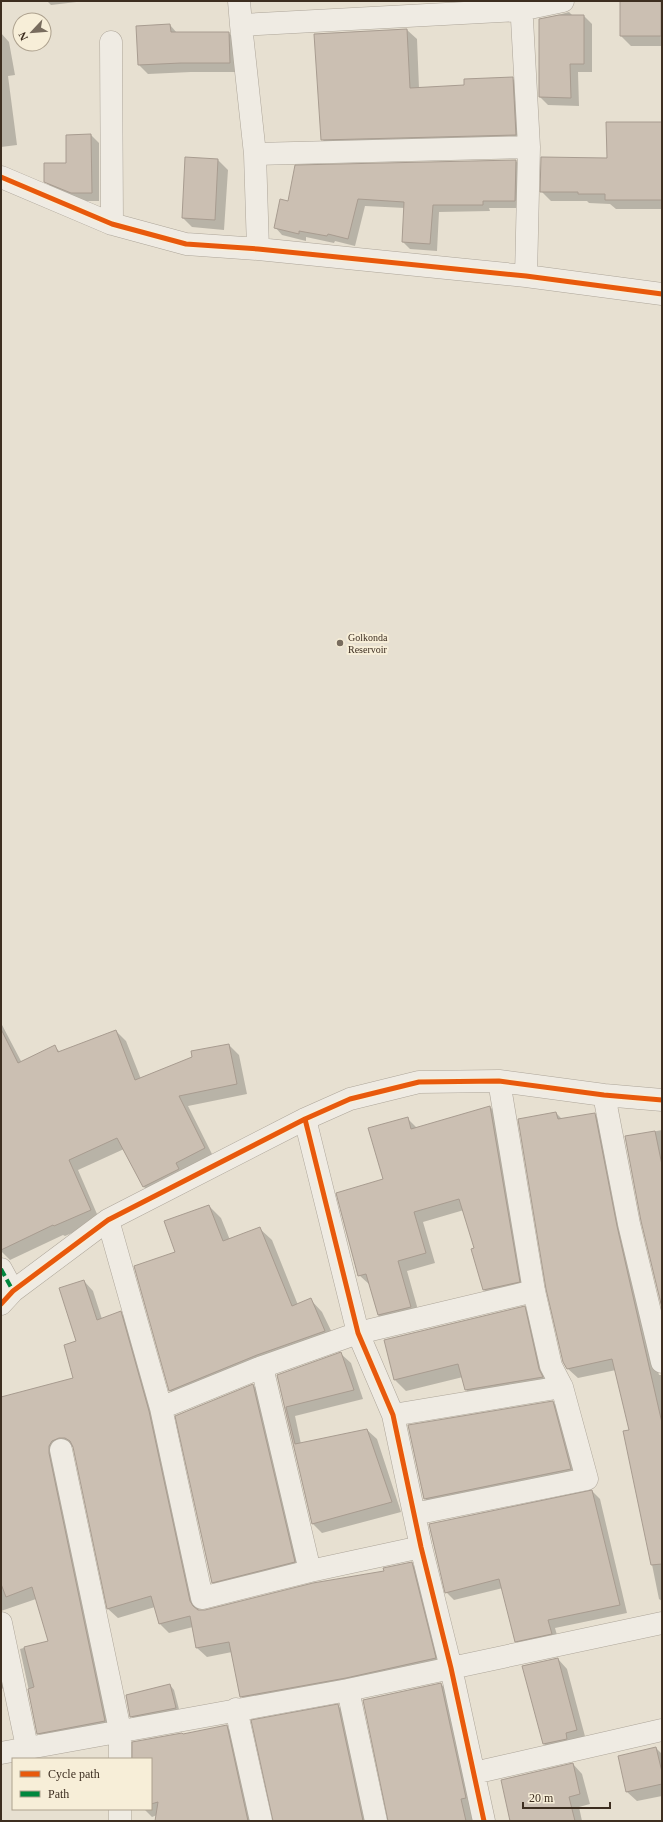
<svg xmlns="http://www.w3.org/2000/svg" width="663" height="1822" font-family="Georgia,serif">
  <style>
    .shadow { fill: #0003 }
    .building { fill: #cbbfb2; stroke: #a89c90 }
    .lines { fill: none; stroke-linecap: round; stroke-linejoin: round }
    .minor-casing { stroke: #ada599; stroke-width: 23 }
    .minor { stroke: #efebe3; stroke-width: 22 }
    .quiet { stroke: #00873e; stroke-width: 4; stroke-dasharray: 8 4; stroke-linecap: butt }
    .cycleway-casing { stroke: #f7eed8; stroke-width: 8 }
    .cycleway { stroke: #e8590c; stroke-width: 5 }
    .poi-dot { fill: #786c5e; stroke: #f7eed8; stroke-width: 1.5 }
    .labels { text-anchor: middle; stroke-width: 4; stroke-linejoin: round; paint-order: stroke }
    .poi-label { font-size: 10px; fill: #3d2e20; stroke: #f7eed8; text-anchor: start }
  </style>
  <rect width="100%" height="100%" fill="#e7e0d1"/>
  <!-- shadow -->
  <path class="shadow" d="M 47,1 L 85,1 L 51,5 Z
    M 460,1 L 523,1 L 469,10 Z
    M 621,1 L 662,1 L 662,46 L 631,46 L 621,36 Z
    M 569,12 L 573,16 L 584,16 L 592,24 L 592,72 L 578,72 L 579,106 L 548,105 L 540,97 L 540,20 Z
    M 170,25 L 177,33 L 229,33 L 238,43 L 239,72 L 191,72 L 148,74 L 139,65 Z
    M 407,30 L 417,39 L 419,88 L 465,86 L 512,78 L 522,88 L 525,144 L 331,149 L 322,139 L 316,35 Z
    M 1,33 L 9,42 L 15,75 L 8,76 L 17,145 L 1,147 Z
    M 662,123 L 662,209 L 616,209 L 610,204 L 589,203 L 587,201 L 551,201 L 541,191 L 608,159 Z
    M 91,135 L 99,143 L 99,201 L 80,201 L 53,189 L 45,181 L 67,164 Z
    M 186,158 L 218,160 L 228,170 L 224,230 L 192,227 L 183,218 Z
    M 516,161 L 523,168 L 522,208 L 489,208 L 490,211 L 439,212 L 437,251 L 410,249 L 403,242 L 405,208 L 365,206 L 355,246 L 335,241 L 334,243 L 306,237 L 306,241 L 282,235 L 275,227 L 289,202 Z
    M 1,1023 L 22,1063 L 55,1047 L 60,1052 L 116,1031 L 126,1041 L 141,1079 L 229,1045 L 239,1055 L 247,1094 L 188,1106 L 214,1158 L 154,1197 L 144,1187 L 124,1149 L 78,1170 L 100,1221 L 65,1236 L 63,1235 L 10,1260 L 1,1251 Z
    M 490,1107 L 500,1116 L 529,1291 L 493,1300 L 484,1290 L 475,1249 L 464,1210 L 423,1222 L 435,1263 L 407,1271 L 420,1317 L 388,1325 L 378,1315 L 370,1285 L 359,1275 L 384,1180 L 407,1118 L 417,1128 Z
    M 556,1113 L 562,1119 L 594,1114 L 604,1124 L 626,1237 L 659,1375 L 662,1375 L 662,1601 L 659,1599 L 625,1432 L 630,1431 L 616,1370 L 578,1378 L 567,1368 Z
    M 662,1130 L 662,1304 L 626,1137 Z
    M 209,1206 L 221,1218 L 230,1240 L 259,1228 L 272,1240 L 298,1305 L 310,1299 L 322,1312 L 337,1343 L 182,1403 L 170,1391 L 135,1267 L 176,1252 Z
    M 84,1281 L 93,1291 L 102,1319 L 120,1312 L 130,1322 L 158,1421 L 199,1611 L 205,1611 L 385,1572 L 411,1563 L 421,1572 L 445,1668 L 250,1706 L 241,1696 L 232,1652 L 207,1657 L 197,1648 L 193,1627 L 169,1633 L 160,1624 L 155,1607 L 118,1618 L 108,1609 L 74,1447 L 69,1447 L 114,1731 L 48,1743 L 38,1733 L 20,1649 L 49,1641 L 36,1599 L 1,1611 L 1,1398 L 74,1378 Z
    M 524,1307 L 536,1319 L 550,1381 L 478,1401 L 466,1390 L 463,1377 L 406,1391 L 395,1380 Z
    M 341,1354 L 351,1363 L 363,1399 L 295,1416 L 301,1444 L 367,1430 L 377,1439 L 401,1512 L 322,1533 L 313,1524 L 278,1376 Z
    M 253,1385 L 264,1396 L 306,1573 L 224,1593 L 212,1582 Z
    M 553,1402 L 562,1412 L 580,1478 L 434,1508 L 425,1499 Z
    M 592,1491 L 600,1499 L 627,1613 L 555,1628 L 559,1642 L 524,1649 L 516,1641 L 503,1588 L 454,1600 L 446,1592 Z
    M 558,1659 L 567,1669 L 586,1740 L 553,1754 L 544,1744 L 523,1666 Z
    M 1,1662 L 9,1687 L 1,1689 Z
    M 441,1684 L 451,1694 L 476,1808 L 470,1809 L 473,1821 L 389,1821 Z
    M 170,1685 L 174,1690 L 180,1713 L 136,1721 L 131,1716 Z
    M 338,1706 L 348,1715 L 370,1821 L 274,1821 Z
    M 226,1726 L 236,1736 L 255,1821 L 156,1821 L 157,1815 L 152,1817 L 144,1809 L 151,1809 L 151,1759 L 133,1759 L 183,1735 Z
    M 656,1748 L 662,1754 L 662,1796 L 637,1801 L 627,1792 Z
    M 573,1764 L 582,1774 L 590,1804 L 579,1807 L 582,1821 L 511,1821 Z"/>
  <!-- building -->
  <path class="building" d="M 620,1 L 661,1 L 661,36 L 620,36 Z
    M 559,15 L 584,15 L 584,64 L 570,64 L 571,98 L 539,97 L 539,19 Z
    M 170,24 L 171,32 L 229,32 L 230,63 L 181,63 L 138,65 L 136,26 Z
    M 407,29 L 410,88 L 464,85 L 464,79 L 513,77 L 516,135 L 321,140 L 314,34 Z
    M 606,122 L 662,122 L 662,200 L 605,200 L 605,194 L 578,194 L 578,192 L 540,192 L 541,157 L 607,158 Z
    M 91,134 L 92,193 L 71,193 L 44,182 L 44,163 L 66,163 L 66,135 Z
    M 185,157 L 218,159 L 215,220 L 182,218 Z
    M 516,160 L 515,201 L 483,201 L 483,205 L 433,205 L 430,244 L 402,242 L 404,202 L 358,199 L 348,239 L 328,234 L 327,236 L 299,231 L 299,234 L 274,228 L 280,199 L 288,201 L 295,165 Z
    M 1,1029 L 18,1063 L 55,1045 L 58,1052 L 116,1030 L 135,1080 L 192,1057 L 191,1051 L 229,1044 L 237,1084 L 179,1096 L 205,1148 L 176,1163 L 179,1169 L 143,1187 L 117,1138 L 69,1160 L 91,1210 L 54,1226 L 53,1225 L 1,1250 Z
    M 490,1106 L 520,1282 L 483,1290 L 471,1249 L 474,1248 L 459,1199 L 414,1212 L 426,1253 L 398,1261 L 411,1307 L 378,1315 L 366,1274 L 358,1276 L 336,1193 L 383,1179 L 368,1128 L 408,1117 L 411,1129 Z
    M 556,1112 L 558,1119 L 595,1113 L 617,1226 L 662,1423 L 662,1564 L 651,1565 L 623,1431 L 629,1430 L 612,1359 L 567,1369 L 563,1362 L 546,1289 L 518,1119 Z
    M 655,1131 L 662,1165 L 662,1308 L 641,1221 L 625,1136 Z
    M 209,1205 L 223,1241 L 260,1227 L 292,1306 L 311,1298 L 325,1331 L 257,1355 L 169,1391 L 134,1266 L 175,1252 L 164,1221 Z
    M 84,1280 L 97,1320 L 121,1311 L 149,1411 L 190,1601 L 193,1606 L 198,1610 L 205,1610 L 313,1583 L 384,1571 L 383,1568 L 412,1562 L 436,1658 L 346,1678 L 240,1697 L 229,1642 L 196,1648 L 190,1616 L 159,1624 L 151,1596 L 107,1609 L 73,1447 L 70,1441 L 65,1438 L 59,1438 L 52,1441 L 49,1446 L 49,1453 L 105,1721 L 37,1734 L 28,1689 L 34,1687 L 24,1647 L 48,1641 L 32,1587 L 6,1597 L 1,1584 L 1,1397 L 73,1378 L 64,1345 L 76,1341 L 59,1288 Z
    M 525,1306 L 539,1369 L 543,1377 L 465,1390 L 458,1364 L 394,1380 L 384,1340 Z
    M 341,1352 L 354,1390 L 286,1407 L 295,1444 L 367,1429 L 392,1502 L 312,1524 L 277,1375 Z
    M 253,1384 L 295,1562 L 212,1583 L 175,1416 Z
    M 553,1401 L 571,1469 L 424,1499 L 408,1425 Z
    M 592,1490 L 620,1605 L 548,1620 L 552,1634 L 515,1642 L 499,1579 L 445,1593 L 429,1524 Z
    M 558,1658 L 577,1730 L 566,1733 L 567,1739 L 543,1744 L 522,1666 Z
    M 441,1683 L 466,1798 L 461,1799 L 466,1821 L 388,1821 L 363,1700 Z
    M 170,1684 L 176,1708 L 130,1717 L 126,1695 Z
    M 338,1704 L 363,1821 L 273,1821 L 251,1720 Z
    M 227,1725 L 248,1821 L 155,1821 L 158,1802 L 151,1804 L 151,1759 L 132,1759 L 132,1742 L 182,1733 L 183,1734 Z
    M 656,1747 L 662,1772 L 662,1784 L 626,1792 L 618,1756 Z
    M 573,1763 L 580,1794 L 569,1797 L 575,1821 L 510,1821 L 501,1780 Z"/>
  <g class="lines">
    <!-- minor casing -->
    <g class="minor-casing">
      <path id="minor" d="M 239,1 L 241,25
        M 521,1 L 529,147 L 526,276
        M 111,42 L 112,224
        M 255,154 L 529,147
        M 1,177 L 112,224 L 186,244 L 258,249 L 526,276 L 662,294
        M 258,249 L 255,154 L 241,25 L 520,10 L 563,1
        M 604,1095 L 629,1224 L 662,1362
        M 305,1119 L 358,1333 L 393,1415 L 421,1547 L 451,1668 L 484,1821
        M 108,1220 L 161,1408 L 202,1598 L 310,1571 L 421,1547
        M 1,1269 L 13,1291
        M 1,1304 L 13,1291 L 108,1220 L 305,1119 L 350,1099 L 419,1082 L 499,1081 L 604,1095 L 662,1100
        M 262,1367 L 310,1571
        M 161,1408 L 262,1367 L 358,1333 L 534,1291
        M 393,1415 L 562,1387
        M 61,1450 L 120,1730 L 120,1759
        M 414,1514 L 587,1479 L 562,1387 L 551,1366 L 534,1291 L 499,1081
        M 1,1623 L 27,1747
        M 348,1690 L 376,1821
        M 236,1709 L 261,1821
        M 1,1753 L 348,1690 L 662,1623
        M 474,1773 L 662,1730
        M 120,1821 L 120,1809"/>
    </g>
    <!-- minor -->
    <use href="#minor" class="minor"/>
    <!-- quiet -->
    <path class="quiet" d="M 1,1269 L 13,1291"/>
    <!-- cycleway casing -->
    <g class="cycleway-casing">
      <path id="cycleway" d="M 1,177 L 112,224 L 186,244 L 258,249 L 526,276 L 662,294
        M 305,1119 L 358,1333 L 393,1415 L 421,1547 L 451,1668 L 484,1821
        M 1,1304 L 13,1291 L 108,1220 L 305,1119 L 350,1099 L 419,1082 L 499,1081 L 604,1095 L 662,1100"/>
    </g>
    <!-- cycleway -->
    <use href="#cycleway" class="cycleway"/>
  </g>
  <!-- markers -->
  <circle class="poi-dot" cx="340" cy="643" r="4"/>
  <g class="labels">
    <!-- poi labels -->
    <g class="poi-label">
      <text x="348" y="641">Golkonda<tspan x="348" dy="12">Reservoir</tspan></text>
    </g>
  </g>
  <!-- border -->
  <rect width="663" height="1822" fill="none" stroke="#3d2e20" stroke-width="4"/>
  <!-- legend -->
  <rect x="12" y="1758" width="140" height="52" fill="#f7eed8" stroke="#ada18e"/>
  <rect x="20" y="1771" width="20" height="6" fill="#e8590c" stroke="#ada18e"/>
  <text x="48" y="1778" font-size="12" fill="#3d2e20">Cycle path</text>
  <rect x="20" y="1791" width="20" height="6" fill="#00873e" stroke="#ada18e"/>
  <text x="48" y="1798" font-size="12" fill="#3d2e20">Path</text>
  <!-- north arrow -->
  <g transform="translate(32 32) rotate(244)"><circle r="19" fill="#f7eed8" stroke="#ada18e"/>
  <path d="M0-3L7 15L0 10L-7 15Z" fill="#786c5e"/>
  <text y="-6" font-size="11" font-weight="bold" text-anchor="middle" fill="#3d2e20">N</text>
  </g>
  <!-- scale -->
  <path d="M523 1802v6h87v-6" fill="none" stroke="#3d2e20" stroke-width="2"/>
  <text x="529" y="1802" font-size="12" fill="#3d2e20" stroke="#f7eed8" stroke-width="3" paint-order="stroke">20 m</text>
</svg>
